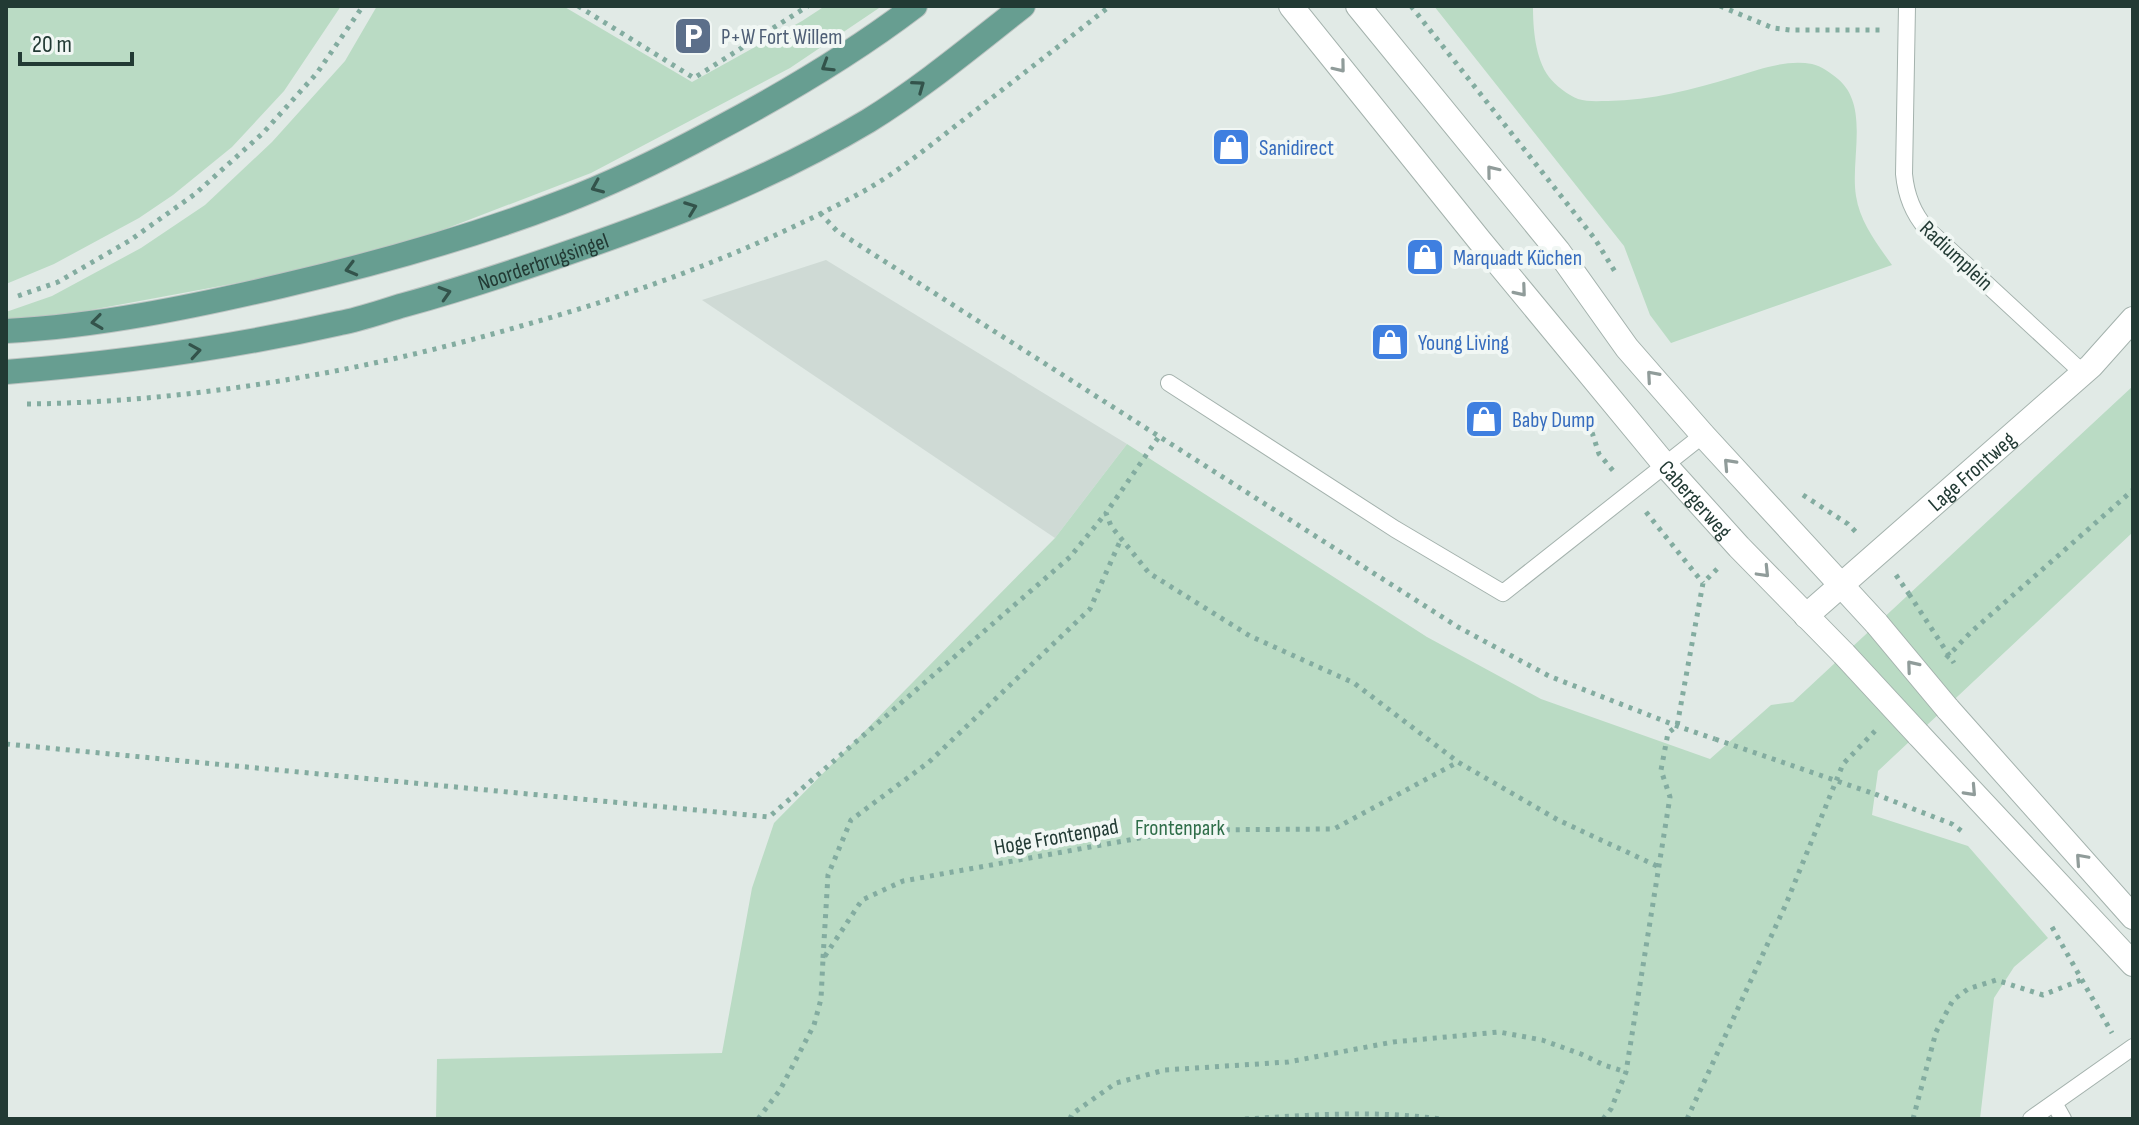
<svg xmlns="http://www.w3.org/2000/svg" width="2139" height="1125" font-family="'Sofia Sans Condensed',sans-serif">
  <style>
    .built { fill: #cfdad5 }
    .green { fill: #badbc4 }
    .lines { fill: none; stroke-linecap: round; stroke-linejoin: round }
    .service-casing { stroke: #a4b2ad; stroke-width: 18 }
    .minor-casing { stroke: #a4b2ad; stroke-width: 26 }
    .tertiary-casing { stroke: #a4b2ad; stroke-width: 26 }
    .primary-casing { stroke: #bdc4c2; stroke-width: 26 }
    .path { stroke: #83aca0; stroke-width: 5; stroke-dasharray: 4 6; stroke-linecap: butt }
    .service { stroke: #fff; stroke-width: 16 }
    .minor { stroke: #fff; stroke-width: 24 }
    .tertiary { stroke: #fff; stroke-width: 24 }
    .primary { stroke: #679e91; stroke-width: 24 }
    .tertiary-bridge-casing { stroke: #a4b2ad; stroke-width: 26; stroke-linecap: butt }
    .path-bridge { stroke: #83aca0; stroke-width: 5; stroke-dasharray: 4 6; stroke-linecap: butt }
    .tertiary-bridge { stroke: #fff; stroke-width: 24 }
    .oneway { stroke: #33534b }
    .oneway2 { stroke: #909c9a }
    .labels { text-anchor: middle; stroke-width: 8; stroke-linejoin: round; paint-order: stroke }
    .service-label { font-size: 22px; fill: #4e5e75; stroke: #f1f7f4; text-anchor: start }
    .shop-label { font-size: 22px; fill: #366cbe; stroke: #f1f7f4; text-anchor: start }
    .street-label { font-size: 22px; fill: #223a34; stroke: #f1f7f4 }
    .park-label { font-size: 22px; fill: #2f6e49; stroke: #f1f7f4 }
  </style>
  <rect width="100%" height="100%" fill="#e1eae6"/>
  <!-- built -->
  <path class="built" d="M 826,260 L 1127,444 L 1055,538 L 702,300 Z"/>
  <!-- green -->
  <path class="green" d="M 6,6 L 341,6 L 284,91 L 232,147 L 173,195 L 139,218 L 54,264 L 6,284 Z
    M 377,6 L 563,6 L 692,82 L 802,21 L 825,6 L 882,6 L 790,68 L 591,173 L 414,241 L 281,275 L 69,314 L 6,321 L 6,312 L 52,296 L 141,248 L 205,205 L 272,142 L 345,61 Z
    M 1434,6 L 1533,6 C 1533,28 1535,58 1549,77 C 1555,85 1568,95 1578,99 C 1587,102 1599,101 1608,101 C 1652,100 1692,90 1734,77 C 1758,70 1786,59 1812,64 C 1821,66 1831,73 1838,79 C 1870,106 1850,159 1856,196 C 1860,222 1877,244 1892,265 L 1671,343 L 1650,315 L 1624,246 Z
    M 2133,386 L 2133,532 L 1878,771 L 1872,815 L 1968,846 L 2048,938 L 2014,967 L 1994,998 L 1980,1119 L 436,1119 L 437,1059 L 722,1053 L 752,888 L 774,823 L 1055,538 L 1127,444 L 1427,637 L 1541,699 L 1710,759 L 1771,705 L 1793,702 Z"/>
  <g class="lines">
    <!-- service casing -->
    <g class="service-casing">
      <path id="service" d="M 1907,6 L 1904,174 C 1906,195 1912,212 1926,228 L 2083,373
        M 1169,383 L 1395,529 L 1503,593 L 1703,435
        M 2054,1103 L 2063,1119
        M 2031,1119 L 2133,1047"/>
    </g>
    <!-- minor casing -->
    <g class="minor-casing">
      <g id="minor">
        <path id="s1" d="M 1806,616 L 2091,366 L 2133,319"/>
      </g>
    </g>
    <!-- tertiary casing -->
    <g class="tertiary-casing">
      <g id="tertiary">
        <path id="s2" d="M 1291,6 L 1480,241 L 1665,465 L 1739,547 L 1844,654"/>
        <path d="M 1358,6 L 1558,251 L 1627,348 L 1703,435 L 1877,624"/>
        <path d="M 1947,708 L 2133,917"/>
        <path d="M 1918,734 L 2133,964"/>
      </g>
    </g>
    <!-- primary casing -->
    <g class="primary-casing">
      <g id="primary">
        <path d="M 6,331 C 99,326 191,307 281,286 C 375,264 469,238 560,203 C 613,183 664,158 714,131 C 784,94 852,54 915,6"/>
        <path id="s3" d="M 6,372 C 119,363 230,348 340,323 C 362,319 383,311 404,305 C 462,289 519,270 576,250 C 677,215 776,176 868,121 C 923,87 973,45 1023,6"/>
      </g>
    </g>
    <!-- path -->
    <path class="path" d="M 578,6 L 694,78 L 808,6
      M 1411,6 L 1595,239 L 1617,275
      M 1720,6 L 1773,28 L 1790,30 L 1882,30
      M 820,213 L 837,231 L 1458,627 L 1549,676 L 1677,726 L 1715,739
      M 18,296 L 58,282 L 129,241 L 195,194 L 263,133 L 317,73 L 363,6
      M 27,404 C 194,402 361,372 521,326 C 639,293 756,250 864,191 C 901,170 933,143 967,117 C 1015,80 1063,43 1110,6
      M 1589,423 L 1599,454 L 1615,473
      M 1158,438 L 1106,513 L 1111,526 L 1149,573 L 1250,636 L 1354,683 L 1458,762 L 1558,820 L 1657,866
      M 1803,495 L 1848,524 L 1857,533
      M 1646,512 L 1703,583
      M 1896,575 L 1909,594
      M 1946,658 L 1971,632 L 2133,490
      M 6,744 L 769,817 L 1070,557 L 1106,513
      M 1875,794 L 1952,824 L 1963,832
      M 2052,927 L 2112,1033
      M 823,958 L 828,875 L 851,820 L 929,762 L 1090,609 L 1121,539
      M 758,1119 L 780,1090 L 814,1025 L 821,999 L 823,959 L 862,900 L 903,881 L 1184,830 L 1334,829 L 1458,762
      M 1070,1119 L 1072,1114 L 1116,1083 L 1165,1070 L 1288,1062 L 1393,1042 L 1499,1032 L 1542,1040 L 1581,1054 L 1604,1065 L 1626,1072
      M 1245,1119 C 1310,1115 1375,1110 1440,1119
      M 1603,1119 L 1611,1109 L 1626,1072 L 1670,797 L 1661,770 L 1668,733 L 1677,726 L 1703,583 L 1719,567
      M 1687,1119 L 1786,904 L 1843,764 L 1875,731
      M 1913,1119 L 1936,1032 L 1953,1000 L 1968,989 L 1996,980 L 2043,995 L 2081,980"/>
    <!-- service -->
    <use href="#service" class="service"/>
    <!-- minor -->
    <use href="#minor" class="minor"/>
    <!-- tertiary -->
    <use href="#tertiary" class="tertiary"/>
    <!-- primary -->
    <use href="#primary" class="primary"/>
    <!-- tertiary-bridge casing -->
    <g class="tertiary-bridge-casing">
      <path id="tertiary-bridge" d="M 1877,624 L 1947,708
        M 1844,654 L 1918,734"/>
    </g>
    <!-- path-bridge -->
    <path class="path-bridge" d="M 1909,594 L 1954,663
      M 1715,739 L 1875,794"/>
    <!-- tertiary-bridge -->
    <use href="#tertiary-bridge" class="tertiary-bridge"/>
  </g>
  <!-- one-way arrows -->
  <defs><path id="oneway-chevron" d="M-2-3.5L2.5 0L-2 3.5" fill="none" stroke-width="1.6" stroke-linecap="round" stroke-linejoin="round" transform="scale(2)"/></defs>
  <g class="oneway">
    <use href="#oneway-chevron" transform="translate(827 66) rotate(148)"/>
    <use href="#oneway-chevron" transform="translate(919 86) rotate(-36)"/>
    <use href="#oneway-chevron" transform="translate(597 187) rotate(157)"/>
    <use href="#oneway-chevron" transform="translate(691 208) rotate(-21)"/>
    <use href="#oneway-chevron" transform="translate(351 269) rotate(165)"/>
    <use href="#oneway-chevron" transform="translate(445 293) rotate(-17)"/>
    <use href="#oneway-chevron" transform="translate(97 322) rotate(172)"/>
    <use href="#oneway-chevron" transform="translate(195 351) rotate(-9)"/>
  </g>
  <g class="oneway2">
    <use href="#oneway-chevron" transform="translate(1340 67) rotate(51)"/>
    <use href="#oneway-chevron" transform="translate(1492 171) rotate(-129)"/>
    <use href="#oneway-chevron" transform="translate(1521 291) rotate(50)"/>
    <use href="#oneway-chevron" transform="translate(1652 376) rotate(-131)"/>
    <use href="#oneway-chevron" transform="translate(1729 464) rotate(-133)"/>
    <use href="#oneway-chevron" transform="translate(1764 572) rotate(46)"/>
    <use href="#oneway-chevron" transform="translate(1912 666) rotate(-130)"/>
    <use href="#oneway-chevron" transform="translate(1971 791) rotate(47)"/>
    <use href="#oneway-chevron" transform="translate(2081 859) rotate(-132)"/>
  </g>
  <!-- icons -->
  <defs>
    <g id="parking-square" transform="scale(2)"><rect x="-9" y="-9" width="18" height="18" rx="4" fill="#5c6f8a" stroke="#f1f7f4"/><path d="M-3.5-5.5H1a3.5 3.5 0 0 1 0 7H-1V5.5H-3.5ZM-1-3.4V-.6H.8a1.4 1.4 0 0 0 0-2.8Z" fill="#fff"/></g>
    <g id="shop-square" transform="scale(2)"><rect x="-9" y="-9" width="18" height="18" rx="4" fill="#3f7fe0" stroke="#f1f7f4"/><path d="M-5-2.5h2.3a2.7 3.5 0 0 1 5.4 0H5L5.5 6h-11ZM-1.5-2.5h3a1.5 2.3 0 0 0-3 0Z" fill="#fff"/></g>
  </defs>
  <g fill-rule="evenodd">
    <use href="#parking-square" x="693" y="36"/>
    <use href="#shop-square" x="1231" y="147"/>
    <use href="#shop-square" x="1425" y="257"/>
    <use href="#shop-square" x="1390" y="342"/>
    <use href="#shop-square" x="1484" y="419"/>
  </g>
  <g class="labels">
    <!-- service labels -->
    <g class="service-label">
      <text x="721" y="44">P+W Fort Willem</text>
    </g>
    <!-- shop labels -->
    <g class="shop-label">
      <text x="1259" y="155">Sanidirect</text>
      <text x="1453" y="265">Marquadt Küchen</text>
      <text x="1418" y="350">Young Living</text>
      <text x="1512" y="427">Baby Dump</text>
    </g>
    <!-- street labels -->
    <g class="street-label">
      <text transform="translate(1957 255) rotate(43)" y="8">Radiumplein</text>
      <text dy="8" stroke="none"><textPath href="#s3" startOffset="550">Noorderbrugsingel</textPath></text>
      <text dy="8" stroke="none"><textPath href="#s1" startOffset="220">Lage Frontweg</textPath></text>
      <text dy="8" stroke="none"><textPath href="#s2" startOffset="638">Cabergerweg</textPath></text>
      <text transform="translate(1056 836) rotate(-10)" y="8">Hoge Frontenpad</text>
    </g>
    <!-- park labels -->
    <g class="park-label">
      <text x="1180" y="835">Frontenpark</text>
    </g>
  </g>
  <!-- border -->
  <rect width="2139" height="1125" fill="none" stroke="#223a34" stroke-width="16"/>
  <!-- scale -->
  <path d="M20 52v12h112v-12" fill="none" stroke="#223a34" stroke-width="4"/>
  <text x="32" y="52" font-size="24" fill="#223a34" stroke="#f1f7f4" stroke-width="6" paint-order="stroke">20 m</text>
</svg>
